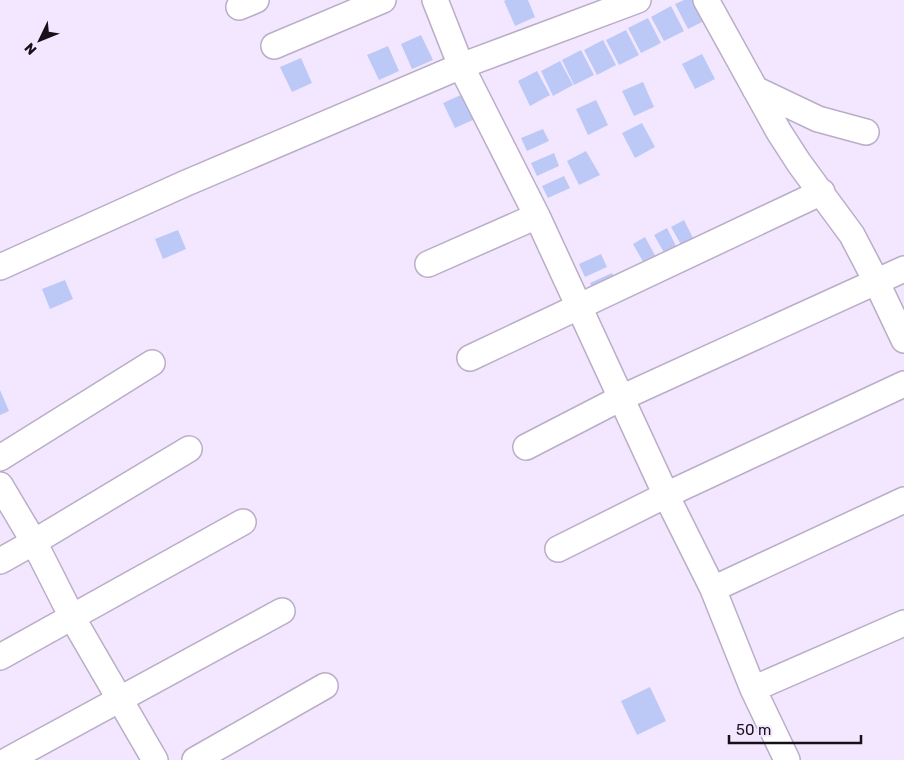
<svg xmlns="http://www.w3.org/2000/svg" width="904" height="760" font-family="Rubik,sans-serif">
  <style>
    .building { fill: #bcc8f6 }
    .lines { fill: none; stroke-linecap: round; stroke-linejoin: round }
    .minor-casing { stroke: #baadc8; stroke-width: 28 }
    .minor { stroke: #fff; stroke-width: 25 }
  </style>
  <rect width="100%" height="100%" fill="#f2e7fe"/>
  <!-- building -->
  <path class="building" d="M 506,0 L 528,0 L 535,17 L 515,26 L 504,1 Z
    M 684,0 L 698,0 L 708,19 L 688,29 L 675,4 Z
    M 671,6 L 684,31 L 664,41 L 651,17 Z
    M 648,18 L 661,43 L 641,53 L 628,28 Z
    M 626,30 L 639,55 L 619,65 L 606,40 Z
    M 421,35 L 433,60 L 412,69 L 401,44 Z
    M 603,40 L 616,65 L 597,75 L 584,50 Z
    M 388,46 L 399,71 L 379,80 L 367,55 Z
    M 581,50 L 594,75 L 574,85 L 562,60 Z
    M 702,54 L 715,79 L 695,89 L 682,64 Z
    M 301,58 L 312,83 L 292,92 L 280,67 Z
    M 560,61 L 573,85 L 553,96 L 541,71 Z
    M 537,71 L 550,95 L 530,106 L 518,81 Z
    M 643,82 L 654,107 L 634,116 L 622,91 Z
    M 463,94 L 475,119 L 455,128 L 443,103 Z
    M 596,100 L 608,125 L 588,135 L 576,109 Z
    M 642,123 L 655,147 L 635,158 L 622,133 Z
    M 543,129 L 549,141 L 527,151 L 521,138 Z
    M 586,151 L 600,175 L 579,185 L 567,161 Z
    M 554,153 L 559,166 L 537,176 L 531,163 Z
    M 564,176 L 570,188 L 548,198 L 542,186 Z
    M 684,220 L 695,242 L 683,248 L 671,227 Z
    M 667,228 L 678,250 L 666,256 L 654,235 Z
    M 178,230 L 186,249 L 163,259 L 155,239 Z
    M 645,237 L 657,259 L 645,265 L 633,244 Z
    M 601,254 L 607,267 L 585,277 L 579,264 Z
    M 612,273 L 618,285 L 595,295 L 590,283 Z
    M 65,280 L 73,299 L 50,309 L 42,289 Z
    M 0,390 L 9,411 L 0,415 Z
    M 650,687 L 666,721 L 637,735 L 621,701 Z"/>
  <g class="lines">
    <!-- minor casing -->
    <g class="minor-casing">
      <path id="minor" d="M 435,0 L 461,66 L 537,216 L 666,495 L 713,589 L 753,689 L 787,760
        M 706,0 L 779,132 L 799,163 L 852,235 L 876,281 L 904,340
        M 239,7 L 256,0
        M 274,46 L 383,0
        M 755,89 L 818,119 L 866,132
        M 428,264 L 537,216
        M 0,267 L 184,184 L 461,66 L 638,0
        M 470,358 L 822,192
        M 526,447 L 621,398 L 904,269
        M 0,458 L 152,363
        M 0,485 L 34,542 L 72,617 L 155,760
        M 558,549 L 666,495 L 904,384
        M 0,561 L 34,542 L 189,449
        M 713,589 L 904,500
        M 0,657 L 243,522
        M 753,689 L 904,623
        M 8,760 L 282,611
        M 195,760 L 325,686"/>
    </g>
    <!-- minor -->
    <use href="#minor" class="minor"/>
  </g>
  <!-- north arrow -->
  <g transform="translate(40 40) rotate(227)" stroke="#f2e7fe" stroke-width="4" paint-order="stroke">
  <path d="M0-4L9 19L0 12L-9 19Z" fill="#151019"/>
  <text y="-8" font-size="14" font-weight="bold" text-anchor="middle" fill="#151019">N</text>
  </g>
  <!-- scale -->
  <path d="M729 735v8h132v-8" fill="none" stroke="#151019" stroke-width="2.5"/>
  <text x="736" y="735" font-size="15" fill="#151019" stroke="#f2e7fe" stroke-width="4" paint-order="stroke">50 m</text>
</svg>
